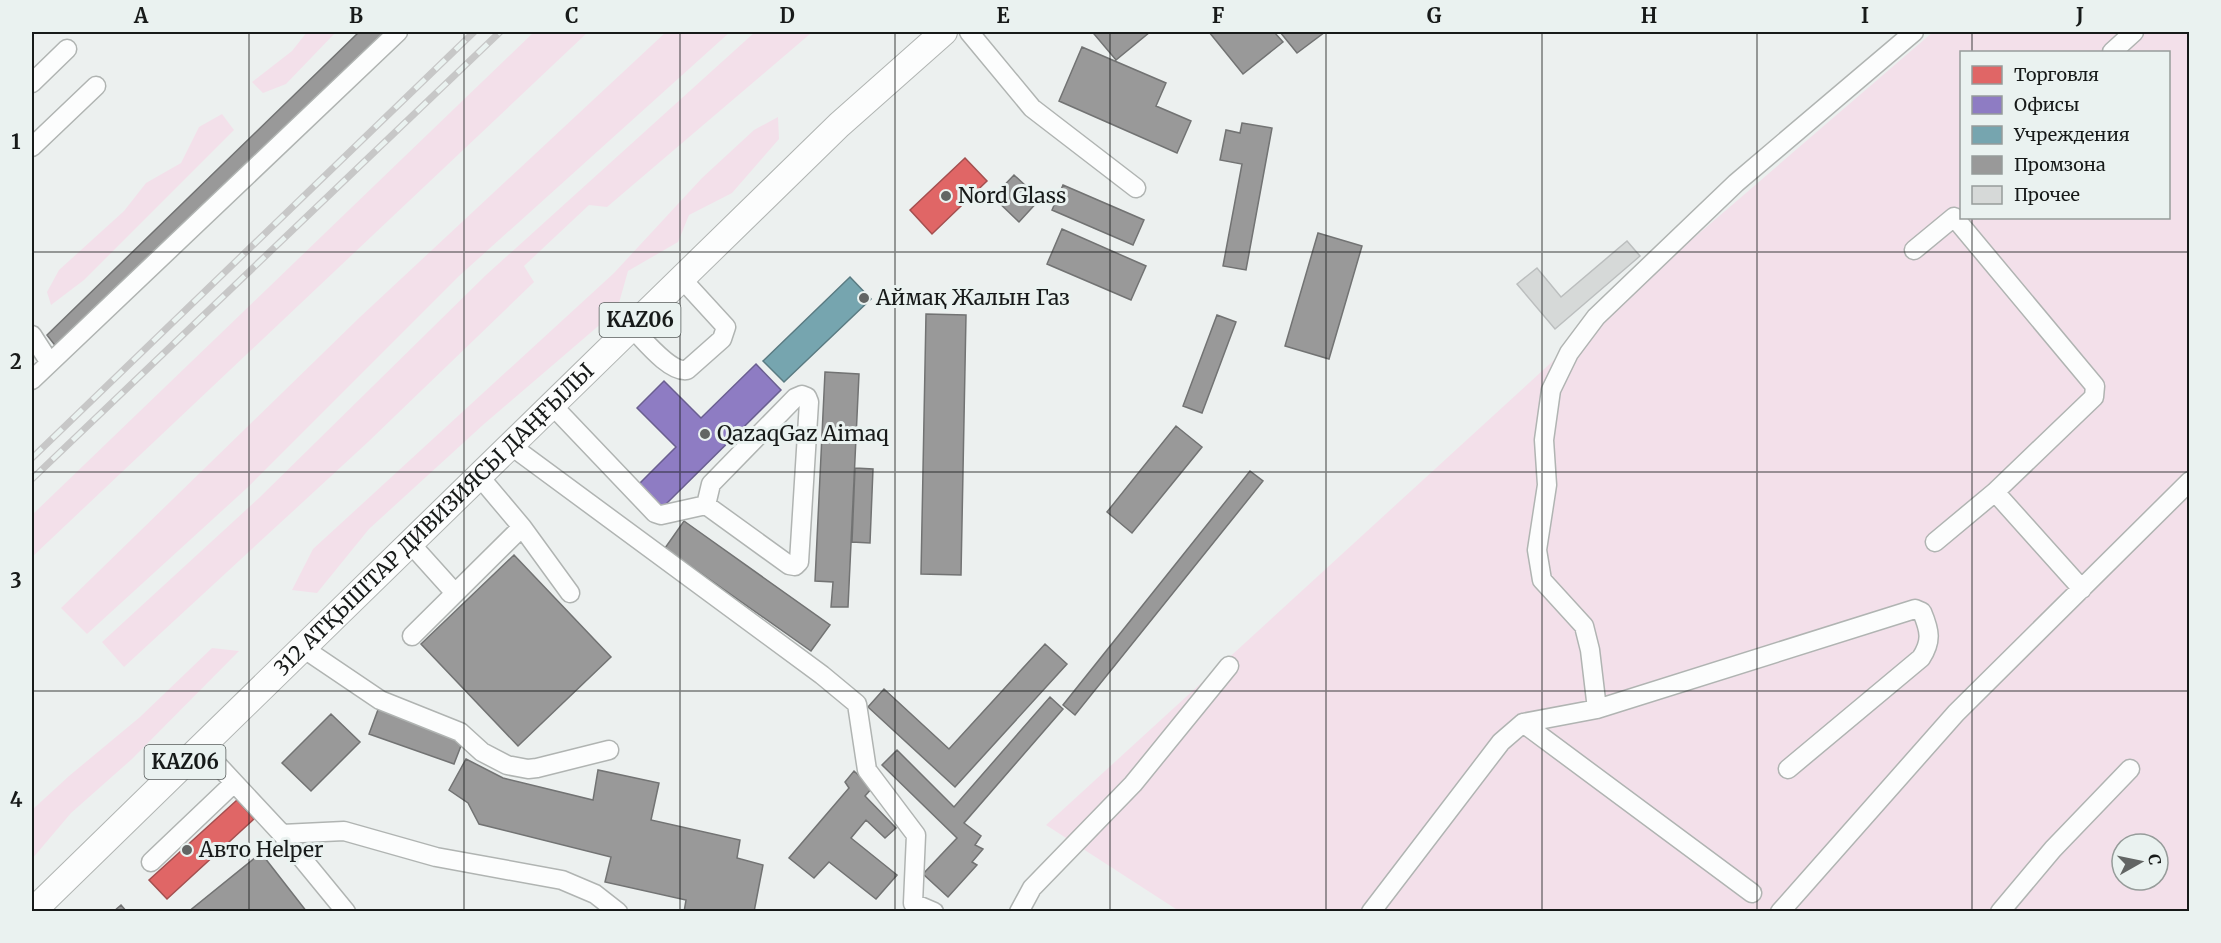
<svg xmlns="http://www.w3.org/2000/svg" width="2221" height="943" font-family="Merriweather,serif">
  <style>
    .green { fill: #f3e0ea; fill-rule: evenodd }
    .shops { fill: #e06666; stroke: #a44f4f; stroke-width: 1.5 }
    .offices { fill: #8e7cc3; stroke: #6a5f90; stroke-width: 1.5 }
    .public { fill: #76a5af; stroke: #5a7b82; stroke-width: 1.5 }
    .industry { fill: #999; stroke: #727373; stroke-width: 1.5 }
    .building { fill: #d6d9d8; stroke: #bbbebe; stroke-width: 1.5 }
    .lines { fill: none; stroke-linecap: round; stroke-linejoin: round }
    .minor-casing { stroke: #b0b4b2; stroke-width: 21 }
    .highway-casing { stroke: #b0b4b2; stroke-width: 28 }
    .minor { stroke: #fcfdfd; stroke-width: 18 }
    .highway { stroke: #fcfdfd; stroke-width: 26 }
    .rail-casing { stroke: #c7c7c7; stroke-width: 7 }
    .rail { stroke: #eaf2f0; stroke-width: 4.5; stroke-dasharray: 14; stroke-linecap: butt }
    .grid { fill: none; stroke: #171a19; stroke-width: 1.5; stroke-opacity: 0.55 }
    .poi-dot { fill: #626564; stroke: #eaf2f0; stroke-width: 2 }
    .labels { text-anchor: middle; stroke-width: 6; stroke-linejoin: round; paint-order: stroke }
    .shield { fill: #eaf2f0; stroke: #565b5a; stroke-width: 1.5 }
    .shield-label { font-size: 20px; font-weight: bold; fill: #171a19 }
    .poi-label { font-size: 21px; fill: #171a19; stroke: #eaf2f0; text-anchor: start }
    .street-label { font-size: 21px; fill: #171a19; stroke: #eaf2f0 }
    .neatline { fill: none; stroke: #171a19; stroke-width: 2 }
    .grid-label { font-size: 20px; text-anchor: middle; font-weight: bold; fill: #171a19 }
  </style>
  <rect width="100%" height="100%" fill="#ecf0ef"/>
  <!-- green -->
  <path class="green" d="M 307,32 L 336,32 L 286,84 L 263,93 L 252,82 L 292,51 Z
    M 534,32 L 588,32 L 32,557 L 32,515 Z
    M 666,32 L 730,32 L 459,276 L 247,488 L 87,634 L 61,608 L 359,318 Z
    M 755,32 L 810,34 L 607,207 L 589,205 L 524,266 L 534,282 L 368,442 L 124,667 L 102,642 L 259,498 L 486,275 Z
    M 1933,32 L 2189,32 L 2189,911 L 1179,911 L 1046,825 L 1589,328 ZM 1962,52 L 2168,52 L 2168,218 L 1962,218 ZM 2122,844 L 2158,844 L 2158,880 L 2122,880 Z
    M 222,114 L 234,130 L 84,280 L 51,305 L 47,292 L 59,270 L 124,211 L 146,183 L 181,163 L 199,127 Z
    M 778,117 L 779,139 L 732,193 L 689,215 L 678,242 L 628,271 L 617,310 L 484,424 L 369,529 L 317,593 L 292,590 L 313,549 L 614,273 L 702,178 L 754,130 Z
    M 212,648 L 239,651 L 132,759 L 71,813 L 32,859 L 32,810 L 69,776 L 140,717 Z"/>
  <!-- shops -->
  <path class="shops" d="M 965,158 L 987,181 L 932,234 L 910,210 Z
    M 237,800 L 254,819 L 167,899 L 149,880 Z"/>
  <!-- offices -->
  <path class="offices" d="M 756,364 L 781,390 L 662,508 L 639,484 L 676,447 L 637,408 L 664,381 L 701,418 Z"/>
  <!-- public -->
  <path class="public" d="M 850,277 L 871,299 L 784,382 L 763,361 Z"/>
  <!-- industry -->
  <path class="industry" d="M 359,32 L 386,32 L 57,348 L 47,335 Z
    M 1097,32 L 1150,32 L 1116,60 L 1094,34 Z
    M 1209,32 L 1274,32 L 1283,42 L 1243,74 Z
    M 1280,32 L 1325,32 L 1297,53 Z
    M 1082,47 L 1166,83 L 1156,106 L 1191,121 L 1177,153 L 1059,101 Z
    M 1242,123 L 1272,128 L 1246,270 L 1223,266 L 1242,164 L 1220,160 L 1226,130 L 1240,133 Z
    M 1014,175 L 1040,199 L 1019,222 L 993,197 Z
    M 1063,185 L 1144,220 L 1133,245 L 1052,210 Z
    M 1062,229 L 1146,266 L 1131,300 L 1047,264 Z
    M 1318,233 L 1362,246 L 1329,359 L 1285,346 Z
    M 926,314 L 966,315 L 961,575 L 921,574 Z
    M 1217,315 L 1236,322 L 1202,413 L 1183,406 Z
    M 825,372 L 859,374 L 848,607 L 831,607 L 833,582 L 815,581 Z
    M 1176,426 L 1202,447 L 1132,533 L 1107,512 Z
    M 855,468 L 873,469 L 870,543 L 852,542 Z
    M 1250,471 L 1263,481 L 1075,715 L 1063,705 Z
    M 684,521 L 830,625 L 811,651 L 665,548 Z
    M 514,555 L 611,657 L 518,746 L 421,644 Z
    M 1045,644 L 1067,664 L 955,787 L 868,707 L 884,689 L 949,749 Z
    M 1050,697 L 1063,709 L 964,823 L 981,836 L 975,845 L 983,849 L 972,862 L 977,865 L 948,897 L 923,874 L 957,838 L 882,765 L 897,750 L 954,807 Z
    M 379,707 L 464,738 L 454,764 L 369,734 Z
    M 331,714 L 360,742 L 311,791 L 282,763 Z
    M 466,759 L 503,778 L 593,800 L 598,770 L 659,783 L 651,820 L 740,840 L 737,858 L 763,865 L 754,912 L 684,912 L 686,900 L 605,882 L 611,857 L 479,824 L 468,803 L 449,790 Z
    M 854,771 L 872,788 L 865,796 L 896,828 L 885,838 L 866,820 L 851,838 L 897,875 L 876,899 L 829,862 L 814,878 L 789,858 L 849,788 L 845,782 Z
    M 261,853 L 307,912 L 188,912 Z
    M 121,905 L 127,912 L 113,912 Z"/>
  <!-- building -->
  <path class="building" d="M 1627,241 L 1640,256 L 1555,329 L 1517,284 L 1537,268 L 1561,297 Z"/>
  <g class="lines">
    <!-- minor casing -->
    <g class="minor-casing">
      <path id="minor" d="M 969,32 L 1032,108 L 1136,188
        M 2112,52 L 2134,32
        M 32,83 L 67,49
        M 32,147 L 96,86
        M 1914,250 L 1954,217 L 2095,386 L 2094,397 L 1995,492
        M 632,328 C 644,340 670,373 687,370 L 722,339 L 726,327 L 682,279
        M 32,335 L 50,363
        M 32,380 L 398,32
        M 552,405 L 655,513 L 661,515 L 706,505 L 789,565 L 795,566 L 799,562 L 809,402 L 807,397 L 802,395 L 795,398 L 711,484 L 706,505
        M 510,445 L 822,675 L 857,704 L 867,770 L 916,835 L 913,903 L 934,912
        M 479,476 L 522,527 L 570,593
        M 1935,542 L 1995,492 L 2082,589
        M 410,543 L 455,593
        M 412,636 L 522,527
        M 303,648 L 380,700 L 460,732 L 482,752 L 507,765 L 528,769 L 537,768 L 609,750
        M 1597,709 L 1590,650 L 1584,626 L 1542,580 L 1537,550 L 1547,485 L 1544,440 L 1551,390 L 1569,353 L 1596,317 L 1736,183 L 1914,32
        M 1523,723 L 1752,893
        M 201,747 L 282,834 L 344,831 L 436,857 L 562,880 L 595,894 L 618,912
        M 282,834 L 346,912
        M 151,862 L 234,783
        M 1019,912 L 1032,888 L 1133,784 L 1229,666
        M 1371,912 L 1501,742 L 1523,723 L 1597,709 L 1915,609 L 1922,612 C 1930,631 1932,641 1921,658 L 1788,769
        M 1780,912 L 1956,713 L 2190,481
        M 2000,912 L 2053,849 L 2130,769"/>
    </g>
    <!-- highway casing -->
    <g class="highway-casing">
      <g id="highway">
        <path id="s1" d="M 32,912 L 839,125 L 944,32"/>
      </g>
    </g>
    <!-- minor -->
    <use href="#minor" class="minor"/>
    <!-- highway -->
    <use href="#highway" class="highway"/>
    <!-- rail casing -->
    <g class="rail-casing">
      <path id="rail" d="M 32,458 L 474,32
        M 32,479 L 500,32"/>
    </g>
    <!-- rail -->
    <use href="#rail" class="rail"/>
  </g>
  <!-- grid -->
  <path class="grid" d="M 249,32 L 249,912M 464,32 L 464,912M 680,32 L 680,912M 895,32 L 895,912M 1110,32 L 1110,912M 1326,32 L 1326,912M 1542,32 L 1542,912M 1757,32 L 1757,912M 1972,32 L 1972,52M 1972,218 L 1972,912M 32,252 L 2190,252M 32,472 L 2190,472M 32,691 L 2190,691"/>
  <!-- markers -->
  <g class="poi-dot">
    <circle cx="946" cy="196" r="6"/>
    <circle cx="864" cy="298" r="6"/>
    <circle cx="705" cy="434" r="6"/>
    <circle cx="187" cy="850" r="6"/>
  </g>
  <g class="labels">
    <!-- shield labels -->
    <g class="shield">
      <rect x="599.5" y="303" width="81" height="34" rx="4.5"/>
      <rect x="144.5" y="745" width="81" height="34" rx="4.5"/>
    </g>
    <g class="shield-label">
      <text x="640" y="327">KАZ06</text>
      <text x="185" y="769">KАZ06</text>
    </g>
    <!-- poi labels -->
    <g class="poi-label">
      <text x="958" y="203">Nord Glass</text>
      <text x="876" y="305">Аймақ Жалын Газ</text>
      <text x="717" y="441">QazaqGaz Aimaq</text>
      <text x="199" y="857">Авто Helper</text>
    </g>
    <!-- street labels -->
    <g class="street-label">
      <text dy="7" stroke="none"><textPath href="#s1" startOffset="562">312 АТҚЫШТАР ДИВИЗИЯСЫ ДАҢҒЫЛЫ</textPath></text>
    </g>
  </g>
  <!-- border -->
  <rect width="2221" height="943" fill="none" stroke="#eaf2f0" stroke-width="66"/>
  <!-- legend -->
  <rect x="1960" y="51" width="210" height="168" fill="#eaf2f0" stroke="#969c9a" stroke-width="1.5"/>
  <rect x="1972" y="66" width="30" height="18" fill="#e06666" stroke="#969c9a" stroke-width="1.5"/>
  <text x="2014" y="81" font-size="18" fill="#171a19">Торговля</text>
  <rect x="1972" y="96" width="30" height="18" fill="#8e7cc3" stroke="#969c9a" stroke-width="1.5"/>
  <text x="2014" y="111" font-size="18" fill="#171a19">Офисы</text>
  <rect x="1972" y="126" width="30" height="18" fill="#76a5af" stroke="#969c9a" stroke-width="1.5"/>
  <text x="2014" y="141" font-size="18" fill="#171a19">Учреждения</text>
  <rect x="1972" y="156" width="30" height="18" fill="#999999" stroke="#969c9a" stroke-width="1.5"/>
  <text x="2014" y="171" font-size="18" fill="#171a19">Промзона</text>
  <rect x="1972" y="186" width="30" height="18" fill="#d6d9d8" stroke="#969c9a" stroke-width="1.5"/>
  <text x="2014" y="201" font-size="18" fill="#171a19">Прочее</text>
  <!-- north arrow -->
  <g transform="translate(2140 862) rotate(81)"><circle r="28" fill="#eaf2f0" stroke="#969c9a" stroke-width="1.5"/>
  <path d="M0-4.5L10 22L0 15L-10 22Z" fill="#626564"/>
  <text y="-9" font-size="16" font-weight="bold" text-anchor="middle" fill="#171a19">С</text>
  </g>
  <rect x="33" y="33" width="2155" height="877" class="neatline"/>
  <g class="grid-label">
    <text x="141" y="23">A</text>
    <text x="356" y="23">B</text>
    <text x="572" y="23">C</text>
    <text x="787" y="23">D</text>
    <text x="1003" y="23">E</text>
    <text x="1218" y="23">F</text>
    <text x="1434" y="23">G</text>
    <text x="1649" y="23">H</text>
    <text x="1865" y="23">I</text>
    <text x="2080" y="23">J</text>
    <text x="16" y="149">1</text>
    <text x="16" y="369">2</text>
    <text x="16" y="588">3</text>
    <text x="16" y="807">4</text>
  </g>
</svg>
